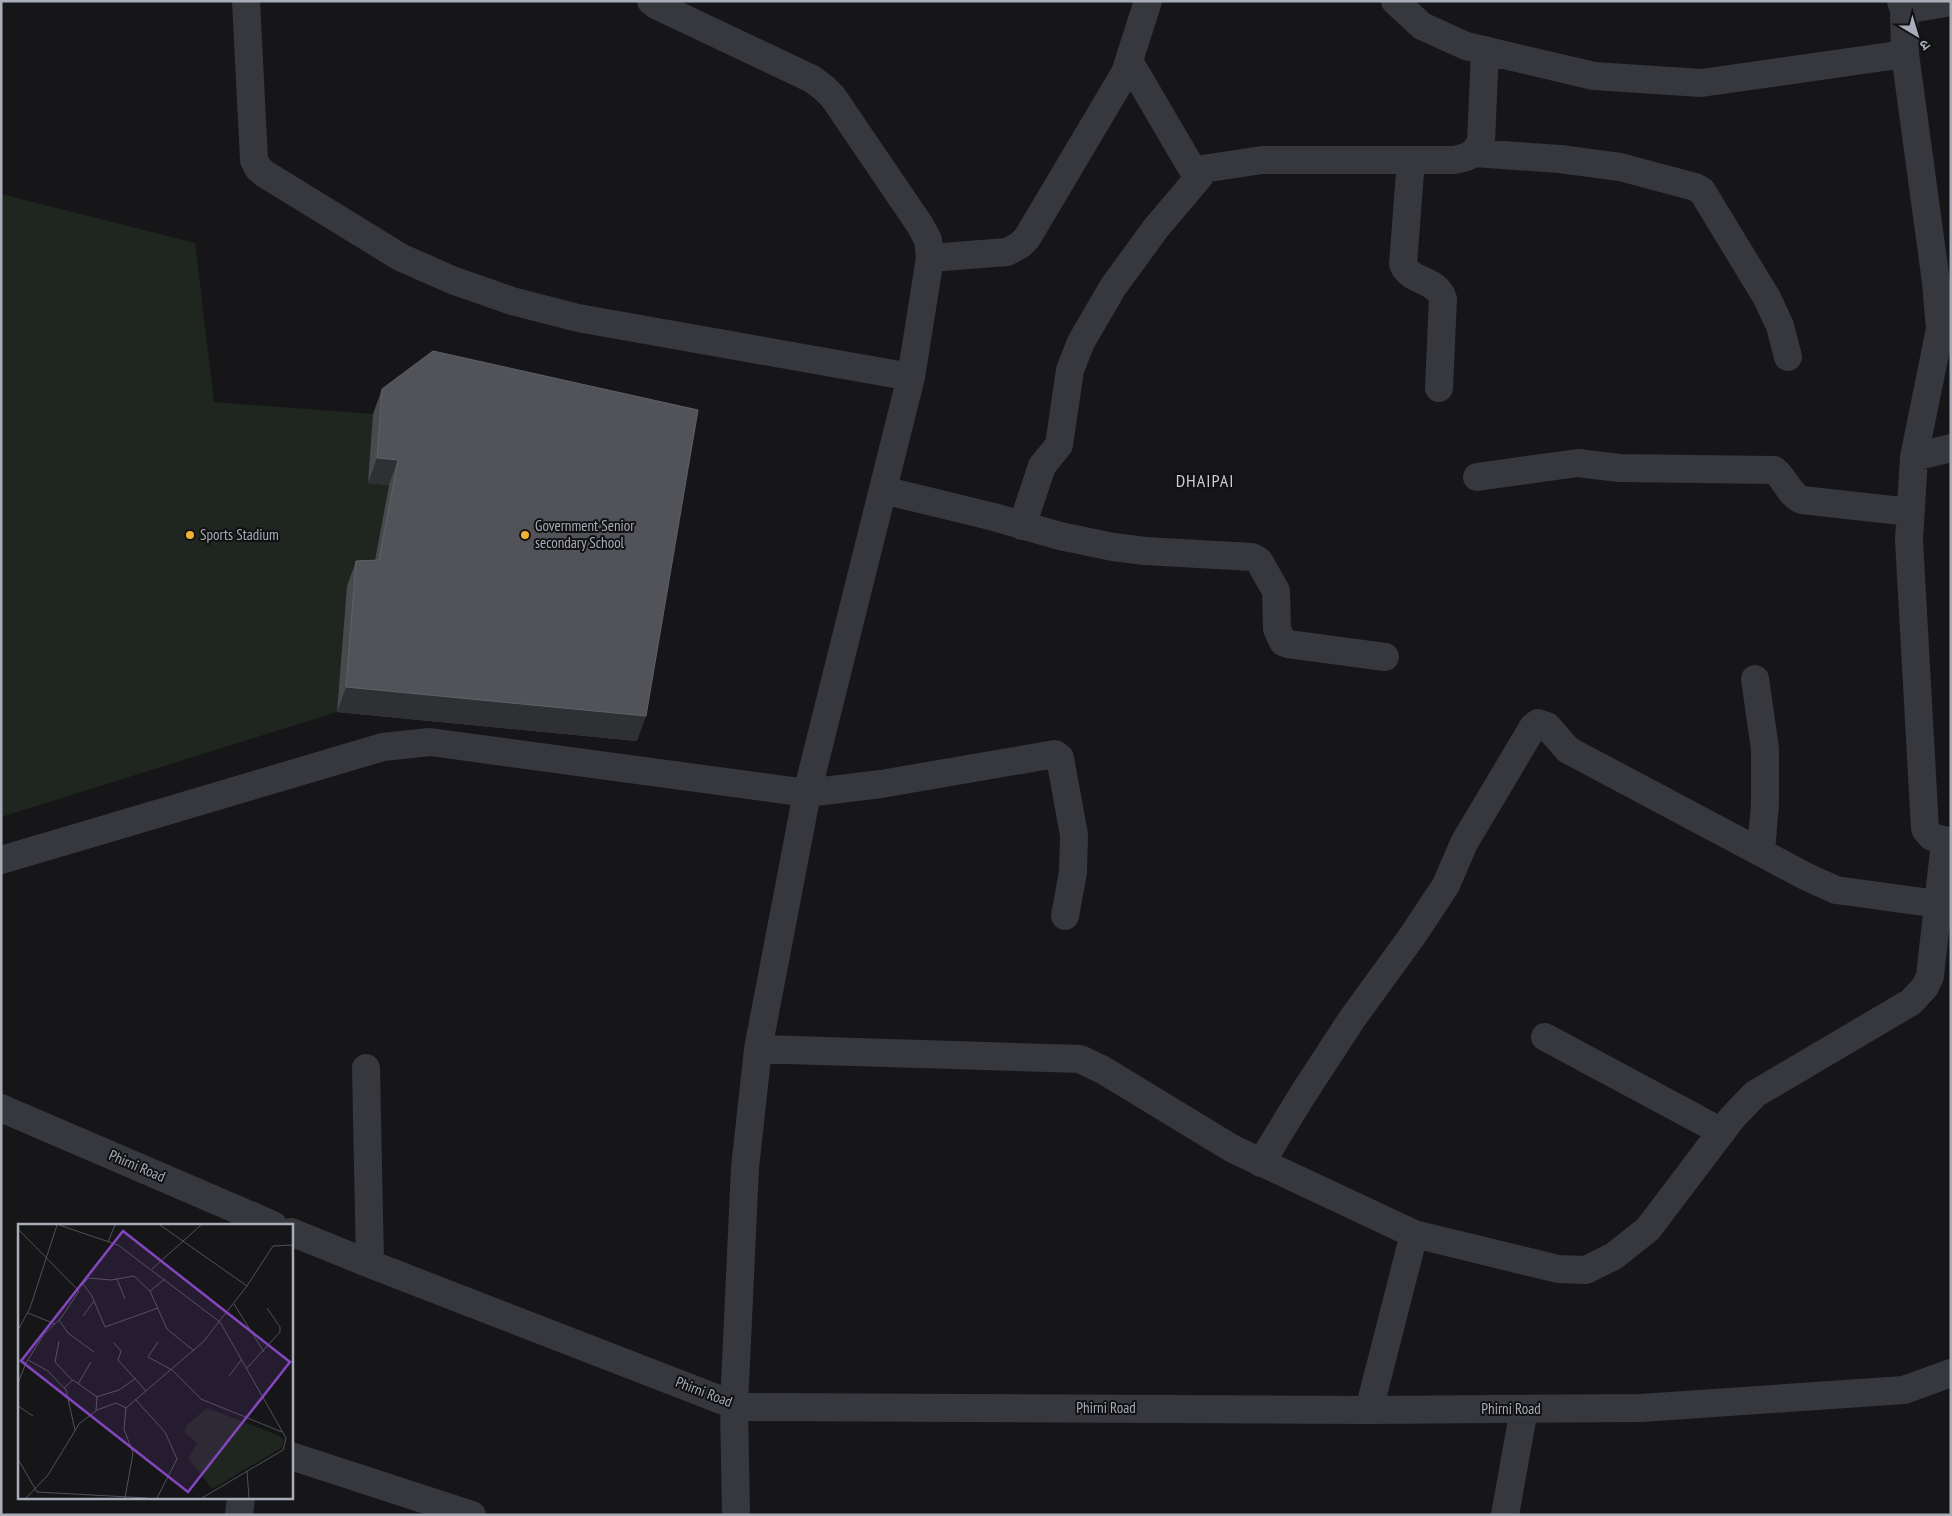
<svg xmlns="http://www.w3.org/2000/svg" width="1952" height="1516" font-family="'PT Sans Narrow','Noto Sans Devanagari',sans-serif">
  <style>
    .green { fill: #1e261f }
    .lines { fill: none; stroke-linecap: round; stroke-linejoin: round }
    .street { stroke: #37383d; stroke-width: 28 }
    .wall { fill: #47494d }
    .shaded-wall { fill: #2f3033 }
    .building { fill: #525359; stroke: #5f6168 }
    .poi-dot { fill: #f2b134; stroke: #111113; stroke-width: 2 }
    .labels { text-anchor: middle; stroke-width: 4; stroke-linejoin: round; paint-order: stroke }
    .poi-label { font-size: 15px; fill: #a8adb8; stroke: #111113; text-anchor: start }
    .street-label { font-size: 15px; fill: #a8adb8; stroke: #111113 }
    .quarter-label { font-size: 18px; letter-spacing: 1px; fill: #c9ccd4; stroke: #111113 }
    .inset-road { fill: none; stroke: #505258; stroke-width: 1 }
    .view { fill: #8446be; fill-opacity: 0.15; stroke: #8446be; stroke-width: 2.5 }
    .inset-edge { fill: none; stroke: #a8adb8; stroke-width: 2.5 }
  </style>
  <rect width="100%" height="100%" fill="#161618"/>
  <!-- green -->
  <path class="green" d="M 1,194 L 195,243 L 214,402 L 373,414 L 389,485 L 370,585 L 337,712 L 1,817 Z"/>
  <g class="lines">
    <!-- street -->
    <path class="street" d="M 246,1 L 254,160 L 258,168 L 265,174 L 400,257 L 452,280 L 512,301 L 578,318 L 911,377
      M 651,1 L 656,5 L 812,79 L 824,88 L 833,97 L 920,225 L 928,240 L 930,258 L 911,377 L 807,793 L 758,1049 L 745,1168 L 734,1405 L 736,1515
      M 1395,1 L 1422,26 L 1466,46 L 1594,76 L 1701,83 L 1905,54
      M 1901,1 L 1904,10 L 1951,2
      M 1904,10 L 1905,54 L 1936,282 L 1940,329 L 1914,457 L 1909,540 L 1925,829 L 1932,837 L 1951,842
      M 1129,61 L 1191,167 L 1196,170 L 1262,160 L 1454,160 C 1470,157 1473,155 1481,142 L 1485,50
      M 1474,153 L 1560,159 L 1620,167 L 1695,187 L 1702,191 L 1767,298 L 1780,326 L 1788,357
      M 1411,160 L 1403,264 C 1410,283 1437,278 1443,299 L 1439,388
      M 930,258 L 1007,252 L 1020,245 L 1027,238 L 1125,73 L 1148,1
      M 1914,457 L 1951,448
      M 1477,477 L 1578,463 L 1619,468 L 1774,470 C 1786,479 1788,494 1802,500 L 1910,512
      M 883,490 L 994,517 L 1060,536 L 1113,547 L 1145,551 L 1252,557 L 1259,561 L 1276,591 L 1277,629 L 1283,642 L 1288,644 L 1385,657
      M 1022,526 L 1042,466 L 1059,445 L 1070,370 L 1081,342 L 1113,287 L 1156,228 L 1205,170
      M 1755,679 L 1765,749 L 1765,804 L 1761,851
      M 1,860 L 383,747 L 430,742 L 807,793 L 881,784 L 1055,754 L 1060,758 L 1074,835 L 1073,872 L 1065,916
      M 1545,1037 L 1722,1132
      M 758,1049 L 1080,1059 L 1103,1070 L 1233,1149 L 1414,1234 L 1369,1410
      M 366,1068 L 370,1264
      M 1,1108 L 273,1225
      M 1261,1163 L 1303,1094 L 1352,1019 L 1413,935 L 1446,885 L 1464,843 L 1533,727 L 1538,723 L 1547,726 L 1568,750 L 1807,877 L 1836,890 L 1938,904
      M 291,1232 L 370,1264 L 734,1405 L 757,1407 L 1369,1410 L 1641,1408 L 1904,1390 L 1951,1373
      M 1414,1234 L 1558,1269 L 1586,1270 L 1614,1256 L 1648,1229 L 1732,1118 L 1755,1094 L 1911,1002 L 1925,987 L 1930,976 L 1945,842
      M 291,1456 L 472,1515
      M 239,1515 L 241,1497
      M 1505,1515 L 1524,1409"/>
  </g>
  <!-- wall -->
  <path class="wall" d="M 382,389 L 637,741 L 337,712 L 347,586 L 356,561 L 375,560 L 389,485 L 368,483 L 373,414 Z"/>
  <!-- shaded-wall -->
  <path class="shaded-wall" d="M 377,458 L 398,460 L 389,485 L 368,483 Z
    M 346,687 L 646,716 L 637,741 L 337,712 Z"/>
  <!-- building -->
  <path class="building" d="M 433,351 L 698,410 L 646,716 L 346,687 L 356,561 L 379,560 L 398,460 L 377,458 L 382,389 Z"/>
  <!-- markers -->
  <g class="poi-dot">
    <circle cx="190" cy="535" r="5"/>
    <circle cx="525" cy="535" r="5"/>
  </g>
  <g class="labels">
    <!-- poi labels -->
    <g class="poi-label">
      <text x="535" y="531">Government Senior<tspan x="535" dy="17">secondary School</tspan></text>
      <text x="200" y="540">Sports Stadium</text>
    </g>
    <!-- street labels -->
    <g class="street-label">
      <text transform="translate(137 1166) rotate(23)" y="5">Phirni Road</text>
      <text transform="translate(704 1392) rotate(21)" y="5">Phirni Road</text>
      <text x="1106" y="1413">Phirni Road</text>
      <text x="1511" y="1414">Phirni Road</text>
    </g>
    <!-- quarter labels -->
    <g class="quarter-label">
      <text x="1205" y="487">DHAIPAI</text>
    </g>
  </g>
  <!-- overview -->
  <g transform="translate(18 1224)">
    <rect width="275" height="275" fill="#161618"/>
    <path d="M 189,184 L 262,212 L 266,217 L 263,224 L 194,265 L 170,234 L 179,219 L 166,208 L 170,200 Z" fill="#1e261f"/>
    <path class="inset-road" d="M 41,1 L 100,21 L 202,98 L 268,214 L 265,226 L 184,274M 142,1 L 229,62M 0,5 L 61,67 L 43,94 L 26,110 L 8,139M 90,18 L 97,1M 134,45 L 183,1M 99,55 L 107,75M 147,55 L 132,67 L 149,105 L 176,127M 65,60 L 74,72 L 87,103 L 140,84M 63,62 L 71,54 L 93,56 L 116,52 L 132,67M 216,80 L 246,128M 10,89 L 37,100M 65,92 L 76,77M 41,96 L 50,109 L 76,128M 0,106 L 12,84 L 39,1M 41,117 L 37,138 L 54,156M 140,118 L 130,133 L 154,146 L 183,175 L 264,208M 96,119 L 103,127 L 100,136 L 128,167M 0,135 L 8,139 L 0,159M 10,136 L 30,147 L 48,166 L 57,206M 229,144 L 262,108 L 262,103 L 249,84M 211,152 L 224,135M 60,160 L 73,138M 46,164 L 55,156 L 79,173 L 78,187M 78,173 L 101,166 L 118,154M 117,175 L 147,208 L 159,235 L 139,274M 0,182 L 15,192M 0,235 L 19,268 L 129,274M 229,247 L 231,274M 8,274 L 30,251 L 61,200 L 79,186 L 98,179 L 108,184M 107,274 L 115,229 L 106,205 L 108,184 L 185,118 L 229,62 L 255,22 L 275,21"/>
    <path class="view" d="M 105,7 L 272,138 L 170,268 L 3,137 Z"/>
    <rect width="275" height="275" class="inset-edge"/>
  </g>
  <!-- border -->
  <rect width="1952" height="1516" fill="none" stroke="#a8adb8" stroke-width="5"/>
  <!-- north arrow -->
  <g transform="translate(1917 35) rotate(142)" stroke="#111113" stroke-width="4" paint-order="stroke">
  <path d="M0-4L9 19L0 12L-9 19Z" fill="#a8adb8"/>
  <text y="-8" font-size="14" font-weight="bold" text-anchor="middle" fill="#a8adb8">उ</text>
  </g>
</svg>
